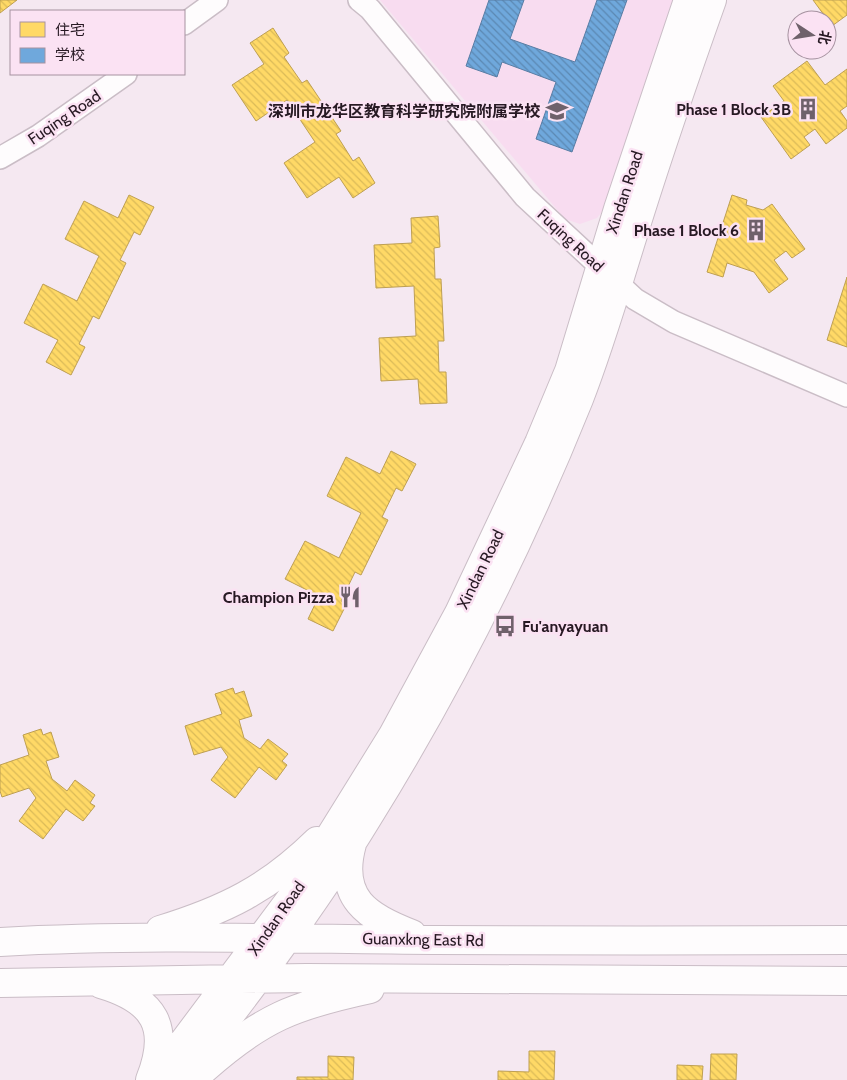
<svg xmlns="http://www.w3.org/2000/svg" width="847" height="1080" font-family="Cabin,'Noto Sans SC',sans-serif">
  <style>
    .built { fill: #f8dcf0 }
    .homes { fill: url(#homes-back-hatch); stroke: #be9f52 }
    .schools { fill: url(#schools-back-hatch); stroke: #597da4 }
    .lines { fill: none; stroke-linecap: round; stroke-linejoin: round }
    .minor-casing { stroke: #cabdc6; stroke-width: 24 }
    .major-casing { stroke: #cabdc6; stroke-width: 30 }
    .minor { stroke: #fefcfd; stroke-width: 21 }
    .major { stroke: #fefcfd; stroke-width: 28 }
    .labels { text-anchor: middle; stroke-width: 5; stroke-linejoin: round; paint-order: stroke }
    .poi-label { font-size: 16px; font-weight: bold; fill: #271923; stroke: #fbe2f3; text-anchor: end }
    .street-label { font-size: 16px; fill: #271923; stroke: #fbe2f3 }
  </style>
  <defs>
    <pattern id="homes-back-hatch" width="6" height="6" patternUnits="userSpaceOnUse" patternTransform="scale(1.25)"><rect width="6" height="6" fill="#ffd966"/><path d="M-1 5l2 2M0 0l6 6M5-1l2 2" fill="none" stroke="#dbba58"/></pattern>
    <pattern id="schools-back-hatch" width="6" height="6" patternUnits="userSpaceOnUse" patternTransform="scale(1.25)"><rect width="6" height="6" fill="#6fa8dc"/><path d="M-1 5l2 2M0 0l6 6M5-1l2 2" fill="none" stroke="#5b88b2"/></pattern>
  </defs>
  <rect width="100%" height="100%" fill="#f5e8f1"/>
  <!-- built -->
  <path class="built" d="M 380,0 L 678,0 L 608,204 L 597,218 L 580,224 L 565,219 Z"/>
  <!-- homes -->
  <path class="homes" d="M 0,0 L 17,0 L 0,13 Z
    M 813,0 L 847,0 L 847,15 L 832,26 Z
    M 273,28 L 289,53 L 284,57 L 302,83 L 307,80 L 341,131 L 336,134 L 353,161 L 359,157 L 375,183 L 353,198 L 339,177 L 307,198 L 284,163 L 315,142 L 287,100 L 256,121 L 232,85 L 264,64 L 250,43 Z
    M 807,61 L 825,85 L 847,69 L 847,106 L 840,111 L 847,121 L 847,128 L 826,144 L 815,129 L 804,137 L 810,145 L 791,159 L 761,117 L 784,101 L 773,86 Z
    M 129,195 L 154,207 L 140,235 L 134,232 L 120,260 L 126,263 L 99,319 L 93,316 L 79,344 L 85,347 L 71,375 L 46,362 L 58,340 L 24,323 L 43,284 L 77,301 L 99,256 L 65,239 L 84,201 L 118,218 Z
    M 732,195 L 747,200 L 746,205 L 763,210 L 772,204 L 805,249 L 792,258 L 786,251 L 774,260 L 788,279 L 769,293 L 754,272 L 727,263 L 723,277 L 707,272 Z
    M 438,216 L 440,247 L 434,248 L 435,279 L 441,279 L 444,341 L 438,341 L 439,372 L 446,372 L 447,403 L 420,404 L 418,379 L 381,381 L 379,338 L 416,336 L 414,286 L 376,288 L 374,245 L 412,243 L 411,218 Z
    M 847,277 L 847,347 L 827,340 Z
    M 391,451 L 416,464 L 402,491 L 396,488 L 382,517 L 388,520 L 361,575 L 355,572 L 341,601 L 347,603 L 333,631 L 308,619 L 319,596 L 285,579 L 305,541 L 339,558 L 361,513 L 327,496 L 346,457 L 380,474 Z
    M 233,688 L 235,694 L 244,691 L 252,716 L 239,720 L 244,738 L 260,749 L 268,739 L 288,754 L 282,761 L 287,765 L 276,780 L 259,767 L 235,798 L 211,780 L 228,757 L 221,747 L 194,755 L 185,726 L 222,714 L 215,694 Z
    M 41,729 L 43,735 L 51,732 L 59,757 L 46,761 L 52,779 L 67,791 L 75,780 L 95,795 L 90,803 L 95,806 L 83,821 L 66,809 L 43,839 L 19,821 L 36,798 L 29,788 L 2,797 L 0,791 L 0,765 L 29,755 L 23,735 Z
    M 529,1051 L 555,1051 L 554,1080 L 498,1080 L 498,1071 L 529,1072 Z
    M 711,1054 L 737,1054 L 736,1080 L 710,1080 Z
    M 328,1056 L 354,1057 L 353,1080 L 297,1080 L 297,1077 L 328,1077 Z
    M 677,1065 L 703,1066 L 702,1080 L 677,1080 Z"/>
  <!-- schools -->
  <path class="schools" d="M 489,0 L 524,0 L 510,39 L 575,62 L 597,0 L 627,0 L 572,152 L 536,139 L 556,82 L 502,62 L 497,77 L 466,66 Z"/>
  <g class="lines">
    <!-- minor casing -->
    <g class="minor-casing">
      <path id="minor" d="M 359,0 L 370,9 L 525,197 L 635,299 L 674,322 L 847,396
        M 184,24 L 217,0
        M 0,158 L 38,136 L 126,74"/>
    </g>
    <!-- major casing -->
    <g class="major-casing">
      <path id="major" d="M 352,844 C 337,898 367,917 412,934
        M 160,930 C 225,910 268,889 317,841
        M 0,942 C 145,934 289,939 434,940 C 572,941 709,940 847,940
        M 0,983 L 307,978 L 847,981
        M 101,984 C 155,1000 171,1027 150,1080
        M 203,1070 C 261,1018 295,1005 370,989
        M 155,1080 L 295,893 L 393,735 L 459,613 L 539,443 L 569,371 L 618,209 L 688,0
        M 180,1080 C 246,995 312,909 368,817 C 450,685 521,543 579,399 C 602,340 619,279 638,219 C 661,146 686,73 712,0"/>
    </g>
    <!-- minor -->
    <use href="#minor" class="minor"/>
    <!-- major -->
    <use href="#major" class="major"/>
  </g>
  <!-- icons -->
  <defs>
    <g id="building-bare" transform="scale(1.725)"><path d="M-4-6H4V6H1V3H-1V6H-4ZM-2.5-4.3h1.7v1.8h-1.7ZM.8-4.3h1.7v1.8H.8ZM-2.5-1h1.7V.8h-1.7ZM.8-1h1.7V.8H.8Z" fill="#6f616b" stroke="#fbe2f3" stroke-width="2.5" paint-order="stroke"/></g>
    <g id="school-bare" transform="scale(1.725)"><path d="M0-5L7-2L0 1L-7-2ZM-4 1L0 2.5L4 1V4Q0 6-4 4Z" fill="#6f616b" stroke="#fbe2f3" stroke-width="2.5" paint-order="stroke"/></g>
    <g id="restaurant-bare" transform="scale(1.725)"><path d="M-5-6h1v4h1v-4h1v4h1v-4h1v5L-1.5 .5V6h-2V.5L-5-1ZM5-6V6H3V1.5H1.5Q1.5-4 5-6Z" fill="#6f616b" stroke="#fbe2f3" stroke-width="2.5" paint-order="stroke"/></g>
    <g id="bus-bare" transform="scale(1.725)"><path d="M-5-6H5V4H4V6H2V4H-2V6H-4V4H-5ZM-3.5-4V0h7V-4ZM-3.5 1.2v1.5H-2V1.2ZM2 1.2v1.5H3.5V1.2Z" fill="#6f616b" stroke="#fbe2f3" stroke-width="2.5" paint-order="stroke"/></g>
  </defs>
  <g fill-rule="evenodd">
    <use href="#building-bare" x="808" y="109"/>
    <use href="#school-bare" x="557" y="111"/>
    <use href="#building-bare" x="756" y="230"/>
    <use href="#restaurant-bare" x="350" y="597"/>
    <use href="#bus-bare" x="505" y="626"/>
  </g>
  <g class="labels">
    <!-- poi labels -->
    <g class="poi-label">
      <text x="791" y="115">Phase 1 Block 3B</text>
      <text x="540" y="117">深圳市龙华区教育科学研究院附属学校</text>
      <text x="739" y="236">Phase 1 Block 6</text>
      <text x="334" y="603">Champion Pizza</text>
      <text x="522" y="632" text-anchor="start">Fu'anyayuan</text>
    </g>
    <!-- street labels -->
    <g class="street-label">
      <text transform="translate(64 117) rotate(-34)" y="6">Fuqing Road</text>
      <text transform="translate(624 192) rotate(-72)" y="6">Xindan Road</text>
      <text transform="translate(571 240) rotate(43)" y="6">Fuqing Road</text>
      <text transform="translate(480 569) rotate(-64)" y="6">Xindan Road</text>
      <text transform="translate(276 918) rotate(-55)" y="6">Xindan Road</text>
      <text transform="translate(423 939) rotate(1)" y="6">Guanxkng East Rd</text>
    </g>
  </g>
  <!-- legend -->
  <rect x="10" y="10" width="175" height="65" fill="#fbe2f3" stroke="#a692a0"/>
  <rect x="20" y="22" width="25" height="15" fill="#ffd966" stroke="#a692a0"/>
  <text x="55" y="35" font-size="15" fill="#271923">住宅</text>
  <rect x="20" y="48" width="25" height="15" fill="#6fa8dc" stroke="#a692a0"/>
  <text x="55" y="60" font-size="15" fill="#271923">学校</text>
  <!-- north arrow -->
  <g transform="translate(812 35) rotate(102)"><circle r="24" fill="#fbe2f3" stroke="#a692a0"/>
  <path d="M0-4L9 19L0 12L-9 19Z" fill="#6f616b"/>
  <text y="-8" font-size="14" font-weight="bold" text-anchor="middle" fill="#271923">北</text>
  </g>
</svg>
